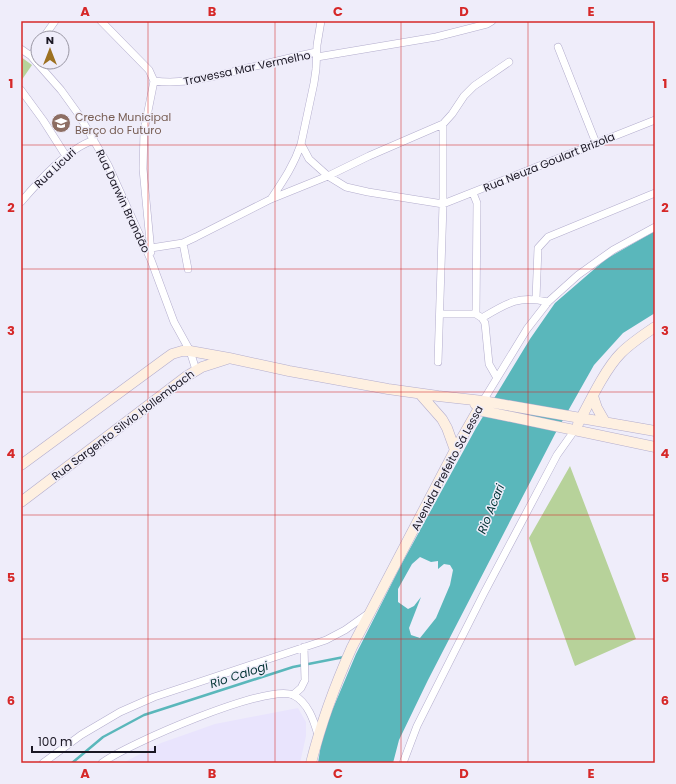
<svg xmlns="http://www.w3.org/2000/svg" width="676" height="784" font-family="Poppins,sans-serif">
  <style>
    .built { fill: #e9e4fd }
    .green { fill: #b7d29a }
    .water { fill: #5ab7bb; fill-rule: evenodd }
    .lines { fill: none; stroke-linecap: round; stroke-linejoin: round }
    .stream { stroke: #5ab7bb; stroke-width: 2.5 }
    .street-casing { stroke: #b3adcd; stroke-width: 8 }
    .secondary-casing { stroke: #b3adcd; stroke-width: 11 }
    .street { stroke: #fff; stroke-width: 7 }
    .secondary { stroke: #fef0e1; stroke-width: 10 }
    .grid { fill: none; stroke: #d62828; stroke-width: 1; stroke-opacity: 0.55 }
    .labels { text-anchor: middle; stroke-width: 3; stroke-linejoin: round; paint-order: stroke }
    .street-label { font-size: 11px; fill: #1a1723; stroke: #efedfa }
    .education-label { font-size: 11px; fill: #785e54; stroke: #efedfa; text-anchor: start }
    .water-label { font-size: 12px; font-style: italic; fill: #073638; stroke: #efedfa }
    .neatline { fill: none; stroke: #d62828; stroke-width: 1.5 }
    .grid-label { font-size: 13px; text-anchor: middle; font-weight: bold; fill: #d62828 }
  </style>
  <rect width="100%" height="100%" fill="#efedfa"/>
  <!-- built -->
  <path class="built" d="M 298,708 L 306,722 L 306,736 L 300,763 L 123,763 L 161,743 L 215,724 Z"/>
  <!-- green -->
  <path class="green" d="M 21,57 L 32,65 L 21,81 Z
    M 570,466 L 636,639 L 575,666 L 529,538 Z"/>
  <!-- water -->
  <path class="water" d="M 655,231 L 655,313 L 623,333 L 594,365 L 555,434 L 428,680 L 399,740 L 393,763 L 318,763 L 323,732 L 356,654 L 401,565 L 476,428 L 530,339 L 555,303 L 606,259 ZM 420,557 L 431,562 L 438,561 L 438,569 L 444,564 L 450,565 L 453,570 L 450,585 L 436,618 L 420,638 L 411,635 L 409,628 L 421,597 L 414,606 L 408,609 L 398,602 L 398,589 L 412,564 Z"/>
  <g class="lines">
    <!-- stream -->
    <path class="stream" d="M 72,763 L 103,737 L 144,715 L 293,667 L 344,657"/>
    <!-- street casing -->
    <g class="street-casing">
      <path id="street" d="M 101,21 L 149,70 L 154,81 L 144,131 L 143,169 L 151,252
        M 43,38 L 55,21
        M 558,47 L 596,143
        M 21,49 L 31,56 L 61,90 L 79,115 L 108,165 L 151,260 L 174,322 L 190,351 L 196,370
        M 31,56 L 38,46
        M 317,57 L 436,37 L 487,24 L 492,21
        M 154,81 C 186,85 217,76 247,68 C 270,63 293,57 316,52
        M 21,90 L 43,120 L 66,156
        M 301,144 L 314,83 L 316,69 L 317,45 L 321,21
        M 473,193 L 477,203 L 476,314
        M 271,199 C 283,181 294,165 301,144 L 309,159 L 328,176 L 346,187 L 368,192 L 443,204 L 655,120
        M 21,202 C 39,181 67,149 94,140
        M 183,243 L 188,269
        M 151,248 L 183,243 L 196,237 L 271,199 L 328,176 L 369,156 L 443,124 L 452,114 L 464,96 L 474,86 L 509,62
        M 536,299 L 538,248 L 548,237 L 655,193
        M 440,314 L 476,314 L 482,318 L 485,323 L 489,364 L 497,378
        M 482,318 C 507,303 519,295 548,302
        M 438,362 L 443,204 L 443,124
        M 483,401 L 527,329 L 548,302 L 578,275 L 613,250 L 655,227
        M 293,695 L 301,688 L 305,680 L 304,647
        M 43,763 L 81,735 L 120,712 L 154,697 L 326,640 L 345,630 L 369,613
        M 102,763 C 125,745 268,683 293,695 C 308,702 314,721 318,735
        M 403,763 L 417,726 L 484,593 L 557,455 L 574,431"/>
    </g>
    <!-- secondary casing -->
    <g class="secondary-casing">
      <path id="secondary" d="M 420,394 L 442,419 L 447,428 L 455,450
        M 593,396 L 597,408 L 605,422
        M 475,404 L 483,411 L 655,447
        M 578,424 C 589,403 605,369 621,353 C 631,343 643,335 655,327
        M 21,465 L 165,359 L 172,354 L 182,351 L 190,351 L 229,358 L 289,371 L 388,389 L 438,396 L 483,401 L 655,431
        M 21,502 L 187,376 L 202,367 L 227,359
        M 311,763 C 321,723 335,685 352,647 L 455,450 L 483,401"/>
    </g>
    <!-- street -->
    <use href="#street" class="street"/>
    <!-- secondary -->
    <use href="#secondary" class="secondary"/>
  </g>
  <!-- grid -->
  <path class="grid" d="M 148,21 L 148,763M 275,21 L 275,763M 401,21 L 401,763M 528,21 L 528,763M 21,145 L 655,145M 21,269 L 655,269M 21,392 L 655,392M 21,515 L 655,515M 21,639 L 655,639"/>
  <!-- icons -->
  <defs>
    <g id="school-disc" transform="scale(1)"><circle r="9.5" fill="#8d6e63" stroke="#efedfa"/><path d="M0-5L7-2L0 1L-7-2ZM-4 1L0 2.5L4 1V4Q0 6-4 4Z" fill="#fff"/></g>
  </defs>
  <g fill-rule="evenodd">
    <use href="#school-disc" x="61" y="123"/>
  </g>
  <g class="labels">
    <!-- street labels -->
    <g class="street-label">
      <text transform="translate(247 68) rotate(-12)" y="4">Travessa Mar Vermelho</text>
      <text transform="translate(549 162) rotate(-22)" y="4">Rua Neuza Goulart Brizola</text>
      <text transform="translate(55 168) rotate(-43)" y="4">Rua Licuri</text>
      <text transform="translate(123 201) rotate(65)" y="4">Rua Darwin Brandão</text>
      <text transform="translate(123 425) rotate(-37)" y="4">Rua Sargento Silvio Hollembach</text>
      <text transform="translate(447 468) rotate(-62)" y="4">Avenida Prefeito Sá Lessa</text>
    </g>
    <!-- education labels -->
    <g class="education-label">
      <text x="75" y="121">Creche Municipal<tspan x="75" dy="13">Berço do Futuro</tspan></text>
    </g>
    <!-- water labels -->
    <g class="water-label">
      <text transform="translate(491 509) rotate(-68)" y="4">Rio Acari</text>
      <text transform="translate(239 675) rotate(-18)" y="4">Rio Calogi</text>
    </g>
  </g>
  <!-- border -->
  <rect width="676" height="784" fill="none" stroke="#efedfa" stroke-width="44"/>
  <!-- north arrow -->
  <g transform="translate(50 50)"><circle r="19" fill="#efedfa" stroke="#9a97a4"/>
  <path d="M0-3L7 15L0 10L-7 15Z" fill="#9d7121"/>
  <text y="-6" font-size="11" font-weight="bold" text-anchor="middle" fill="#1a1723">N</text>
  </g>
  <!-- scale -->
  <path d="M32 746v6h123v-6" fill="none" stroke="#1a1723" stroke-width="2"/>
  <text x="38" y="746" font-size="12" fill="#1a1723" stroke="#efedfa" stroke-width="3" paint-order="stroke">100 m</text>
  <rect x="22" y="22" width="632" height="740" class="neatline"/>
  <g class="grid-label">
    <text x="85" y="16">A</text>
    <text x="212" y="16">B</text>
    <text x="338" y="16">C</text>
    <text x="464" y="16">D</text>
    <text x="591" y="16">E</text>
    <text x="11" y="88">1</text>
    <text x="665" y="88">1</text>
    <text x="11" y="212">2</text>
    <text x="665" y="212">2</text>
    <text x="11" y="335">3</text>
    <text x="665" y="335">3</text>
    <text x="11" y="458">4</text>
    <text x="665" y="458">4</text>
    <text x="11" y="582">5</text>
    <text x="665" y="582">5</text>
    <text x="11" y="705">6</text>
    <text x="665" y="705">6</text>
    <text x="85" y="778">A</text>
    <text x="212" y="778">B</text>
    <text x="338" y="778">C</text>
    <text x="464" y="778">D</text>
    <text x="591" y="778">E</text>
  </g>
</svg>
